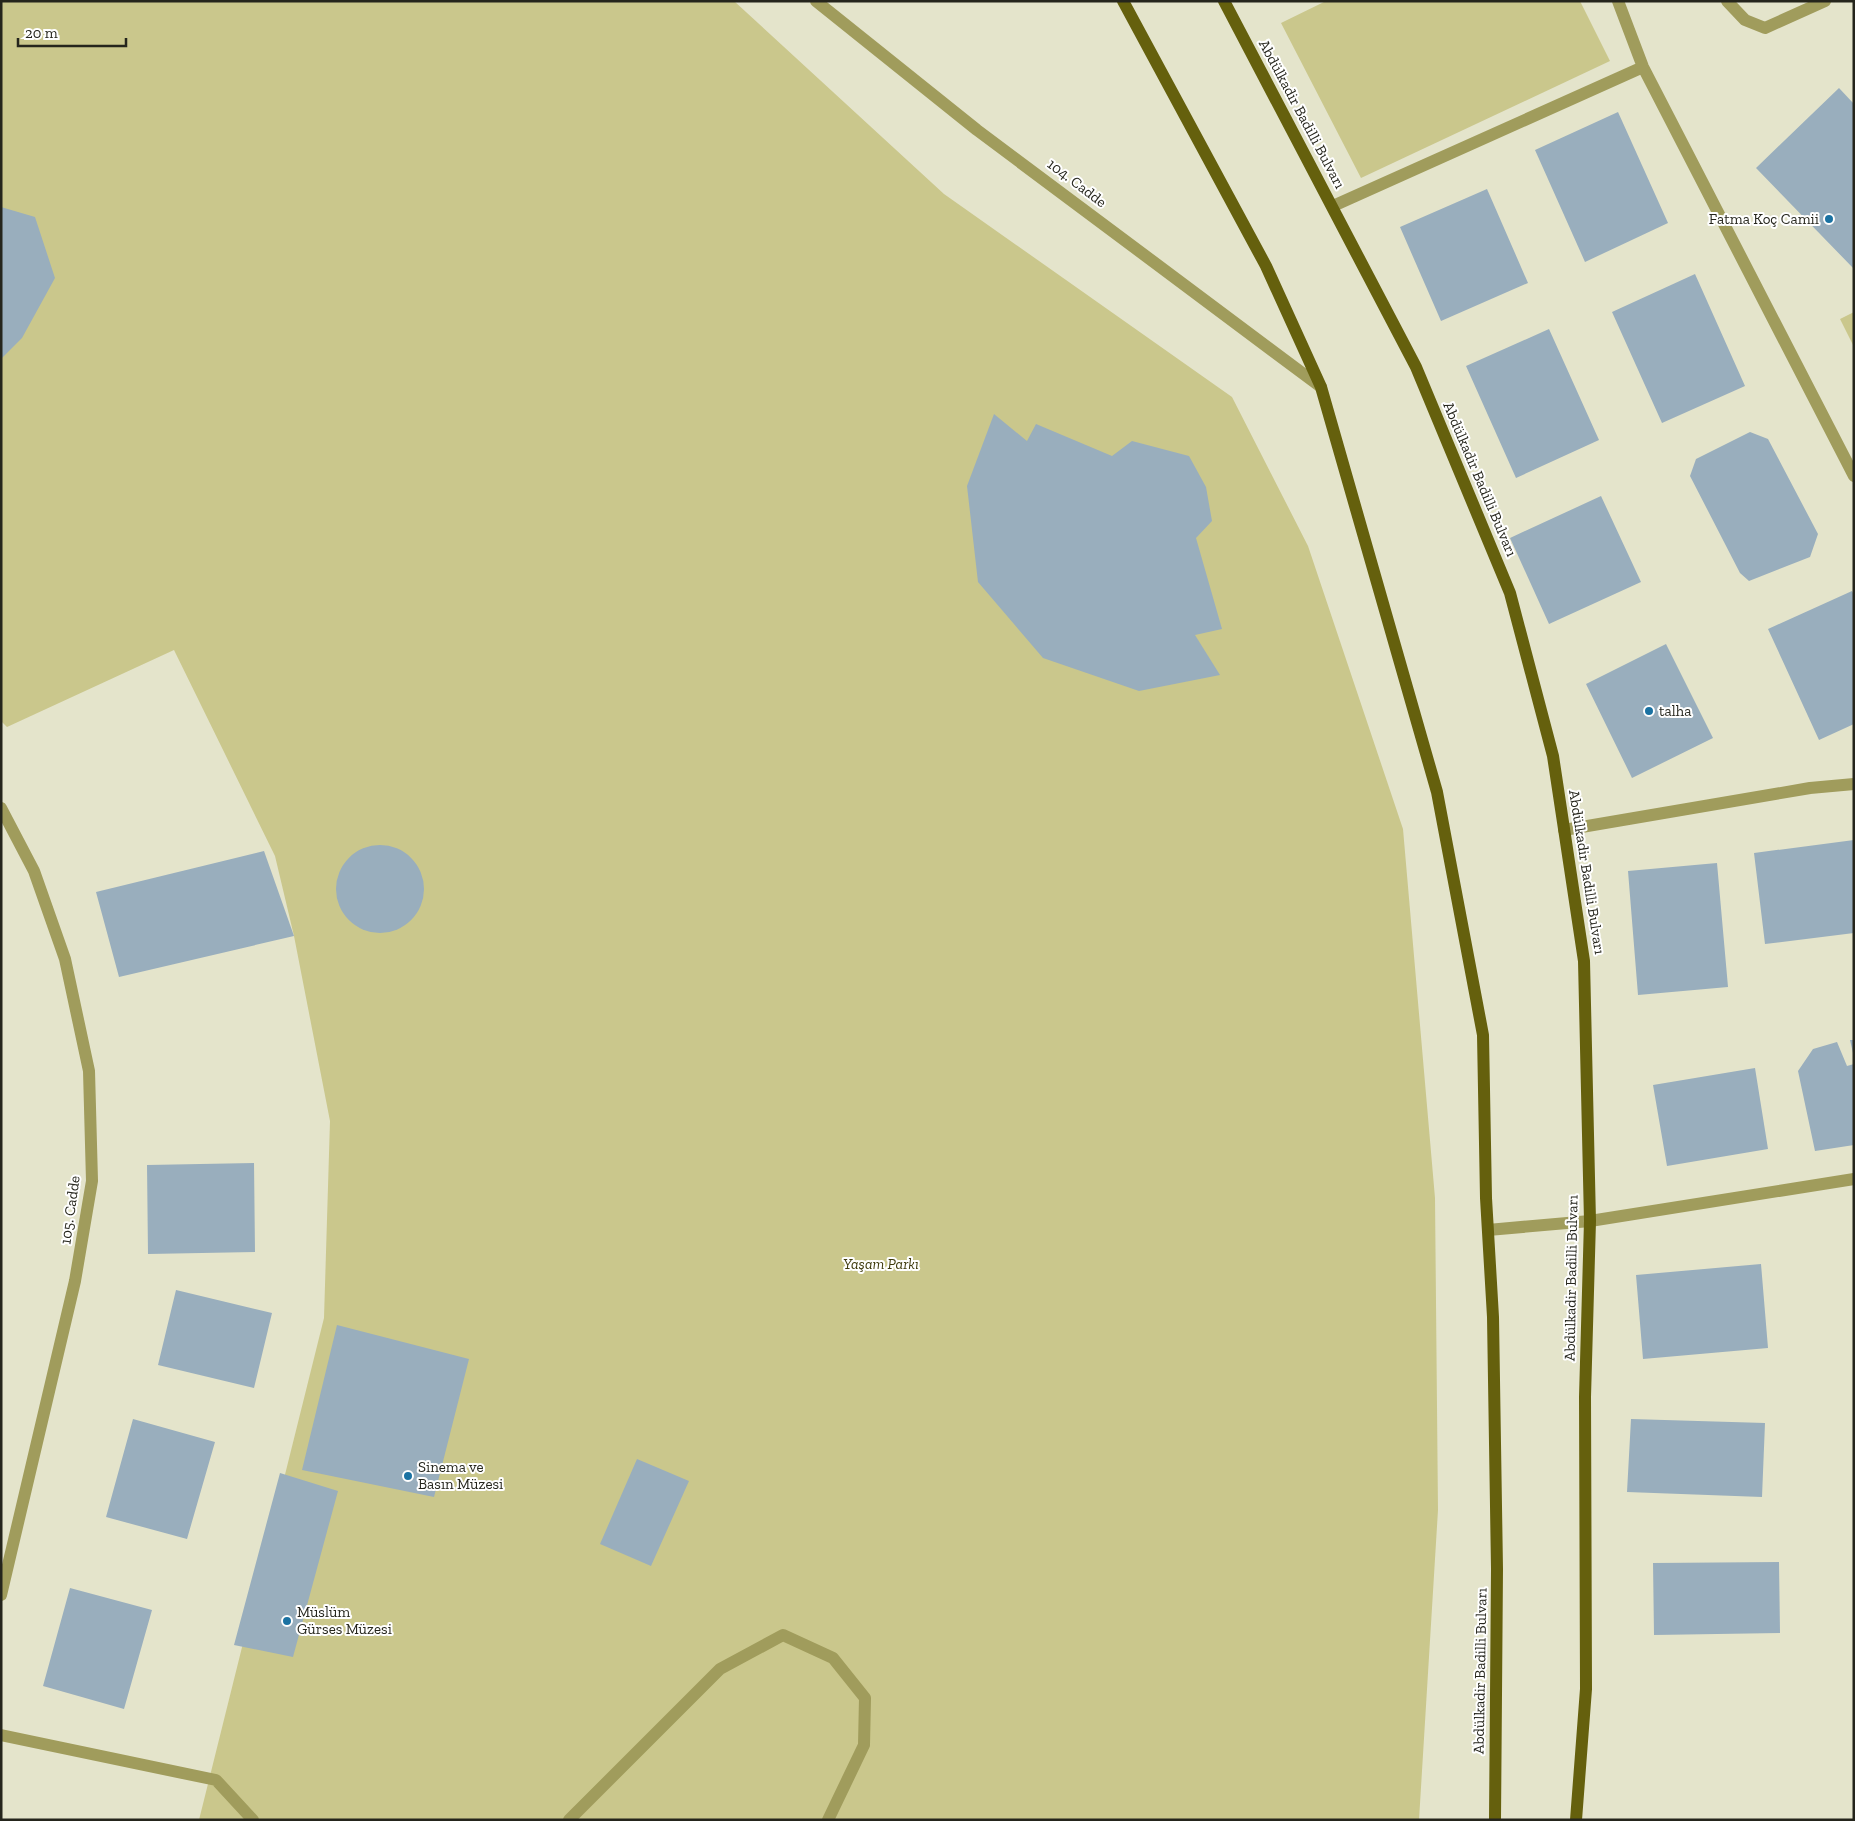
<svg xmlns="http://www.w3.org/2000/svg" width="1855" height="1821" font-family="'Zilla Slab',serif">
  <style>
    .green { fill: #cac78c }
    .building { fill: #99aebd }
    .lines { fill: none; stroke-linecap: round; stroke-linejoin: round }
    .minor { stroke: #a09c5c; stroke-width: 12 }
    .major { stroke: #65600d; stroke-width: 12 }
    .poi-dot { fill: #1b72a2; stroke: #fff; stroke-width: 2 }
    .labels { text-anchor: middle; stroke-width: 4; stroke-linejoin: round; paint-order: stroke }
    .street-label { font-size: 15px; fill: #25251c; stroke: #fff }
    .poi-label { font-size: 15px; fill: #25251c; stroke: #fff; text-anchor: start }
    .park-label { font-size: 15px; font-style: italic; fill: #3e3a0c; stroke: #fff }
  </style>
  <rect width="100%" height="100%" fill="#e4e4cb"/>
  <!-- green -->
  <path class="green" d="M 1,1 L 734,1 L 944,194 L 1232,397 L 1308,546 L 1403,829 L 1435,1198 L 1438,1510 L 1419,1820 L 199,1820 L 324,1318 L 330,1121 L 294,936 L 275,856 L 174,650 L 7,727 L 1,721 Z
    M 1326,1 L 1580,1 L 1610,61 L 1361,178 L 1281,23 Z
    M 1854,312 L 1854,347 L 1840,319 Z"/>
  <!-- building -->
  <path class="building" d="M 1839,88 L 1854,104 L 1854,269 L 1756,168 Z
    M 1618,112 L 1668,223 L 1585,262 L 1535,150 Z
    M 1487,189 L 1528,283 L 1441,321 L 1400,227 Z
    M 1,207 L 35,217 L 55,278 L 22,338 L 1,359 Z
    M 1695,274 L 1745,386 L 1662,423 L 1612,312 Z
    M 1549,329 L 1599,440 L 1516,478 L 1466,366 Z
    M 994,414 L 1027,441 L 1036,424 L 1112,456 L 1132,441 L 1189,456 L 1206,487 L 1212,521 L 1196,538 L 1222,629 L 1195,635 L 1220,675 L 1139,691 L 1043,658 L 978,582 L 967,486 Z
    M 1750,432 L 1768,439 L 1818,534 L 1810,557 L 1749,581 L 1740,573 L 1690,476 L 1696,459 Z
    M 1601,496 L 1641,582 L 1549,624 L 1510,538 Z
    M 1852,591 L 1854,595 L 1854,724 L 1819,740 L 1768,629 Z
    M 1666,644 L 1713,738 L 1632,778 L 1586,684 Z
    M 1854,840 L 1854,933 L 1765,944 L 1754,853 Z
    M336 889a44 44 0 1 1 88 0a44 44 0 1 1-88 0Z
    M 264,851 L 294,936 L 119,977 L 96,892 Z
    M 1717,863 L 1728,987 L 1638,995 L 1628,871 Z
    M 1850,1040 L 1854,1040 L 1854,1053 L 1853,1053 Z
    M 1837,1042 L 1847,1066 L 1854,1064 L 1854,1145 L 1815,1151 L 1798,1071 L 1813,1049 Z
    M 1755,1068 L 1768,1149 L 1667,1166 L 1653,1085 Z
    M 254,1163 L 255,1252 L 148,1254 L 147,1165 Z
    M 1761,1264 L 1768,1348 L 1643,1359 L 1636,1275 Z
    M 176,1290 L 272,1313 L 254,1388 L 158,1365 Z
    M 337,1325 L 469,1359 L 434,1497 L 302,1470 Z
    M 133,1419 L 215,1442 L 187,1539 L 106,1517 Z
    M 1631,1419 L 1765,1423 L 1762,1497 L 1627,1492 Z
    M 637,1459 L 689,1481 L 651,1566 L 600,1544 Z
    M 280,1473 L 338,1491 L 293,1657 L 234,1645 Z
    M 1779,1562 L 1780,1633 L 1654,1635 L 1653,1563 Z
    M 70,1588 L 152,1610 L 124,1709 L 43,1686 Z"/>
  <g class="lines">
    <!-- minor -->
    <path class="minor" d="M 816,1 L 977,130 L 1321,387
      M 1618,1 L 1643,67 L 1854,476
      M 1727,1 L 1745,20 L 1765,28 L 1825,1
      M 1333,206 L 1643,67
      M 1,808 L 34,871 L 65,959 L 89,1071 L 92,1181 L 75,1281 L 1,1595
      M 1564,830 L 1810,788 L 1854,784
      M 1488,1230 L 1590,1221 L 1854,1179
      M 1,1735 L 216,1780 L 253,1820
      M 569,1820 L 720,1669 L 783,1635 L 833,1658 L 865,1698 L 864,1745 L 828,1820"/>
    <!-- major -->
    <path class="major" d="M 1123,1 L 1266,266 L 1321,387 L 1437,792 L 1483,1035 L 1486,1198 L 1493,1317 L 1497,1569 L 1495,1820
      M 1224,1 L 1416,367 L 1510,593 L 1553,756 L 1584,961 L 1590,1221 L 1585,1397 L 1586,1689 L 1576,1820"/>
  </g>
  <!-- markers -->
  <g class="poi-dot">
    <circle cx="1829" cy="219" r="5"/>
    <circle cx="1649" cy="711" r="5"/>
    <circle cx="408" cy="1476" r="5"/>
    <circle cx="287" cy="1621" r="5"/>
  </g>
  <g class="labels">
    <!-- street labels -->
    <g class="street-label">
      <text transform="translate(1302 114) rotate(62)" y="5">Abdülkadir Badilli Bulvarı</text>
      <text transform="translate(1077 183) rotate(37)" y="5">104. Cadde</text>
      <text transform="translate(1480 479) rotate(67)" y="5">Abdülkadir Badilli Bulvarı</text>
      <text transform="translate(1587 872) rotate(81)" y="5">Abdülkadir Badilli Bulvarı</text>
      <text transform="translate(70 1210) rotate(-82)" y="5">105. Cadde</text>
      <text transform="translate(1571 1278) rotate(-89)" y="5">Abdülkadir Badilli Bulvarı</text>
      <text transform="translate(1480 1671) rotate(-89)" y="5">Abdülkadir Badilli Bulvarı</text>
    </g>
    <!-- poi labels -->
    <g class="poi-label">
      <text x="1819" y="224" text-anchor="end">Fatma Koç Camii</text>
      <text x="1659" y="716">talha</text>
      <text x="418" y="1472">Sinema ve<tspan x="418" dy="17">Basın Müzesi</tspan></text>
      <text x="297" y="1617">Müslüm<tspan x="297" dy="17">Gürses Müzesi</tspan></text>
    </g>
    <!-- park labels -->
    <g class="park-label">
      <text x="881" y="1269">Yaşam Parkı</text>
    </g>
  </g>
  <!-- border -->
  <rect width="1855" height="1821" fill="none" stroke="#25251c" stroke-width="5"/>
  <!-- scale -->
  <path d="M18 38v8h108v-8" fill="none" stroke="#25251c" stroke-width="2.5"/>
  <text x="25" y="38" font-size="15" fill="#25251c" stroke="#ffffff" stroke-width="4" paint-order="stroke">20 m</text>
</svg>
